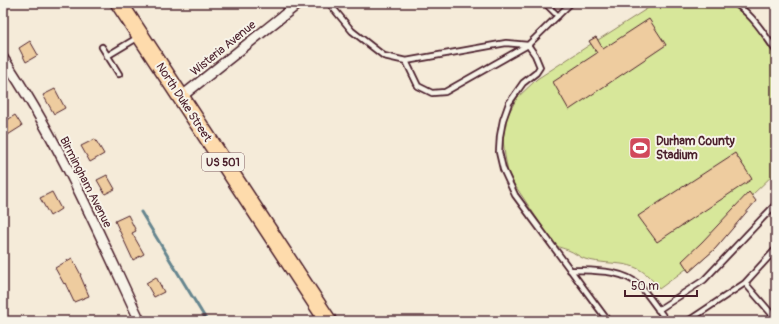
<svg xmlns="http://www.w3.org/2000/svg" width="779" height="324" font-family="Pangolin,sans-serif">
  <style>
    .green { fill: #d7e79a; stroke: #908362 }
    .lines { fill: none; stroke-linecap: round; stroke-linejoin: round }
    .stream { stroke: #66868f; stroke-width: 3 }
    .building { fill: #eecc9f; stroke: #4a1f2b }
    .lane-casing { stroke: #4a1f2b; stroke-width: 8 }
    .street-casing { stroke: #4a1f2b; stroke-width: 12 }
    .highway-casing { stroke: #4a1f2b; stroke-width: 19 }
    .lane { stroke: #f7f3e8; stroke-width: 4.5 }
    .street { stroke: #f7f3e8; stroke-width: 9 }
    .highway { stroke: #fedbac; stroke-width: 16 }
    .labels { text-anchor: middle; stroke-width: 4; stroke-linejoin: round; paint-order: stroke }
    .shield { fill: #f7f3e8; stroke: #7e5f64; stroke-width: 1 }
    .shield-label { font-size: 11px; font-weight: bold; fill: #4a1f2b }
    .street-label { font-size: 12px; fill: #4a1f2b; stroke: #f7f3e8 }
    .poi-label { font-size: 12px; font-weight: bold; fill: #4a1f2b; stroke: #f7f3e8; text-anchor: start }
  </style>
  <rect width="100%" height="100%" fill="#f5ebd9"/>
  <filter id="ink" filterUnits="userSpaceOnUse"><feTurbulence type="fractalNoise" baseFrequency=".025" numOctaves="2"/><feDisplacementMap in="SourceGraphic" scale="8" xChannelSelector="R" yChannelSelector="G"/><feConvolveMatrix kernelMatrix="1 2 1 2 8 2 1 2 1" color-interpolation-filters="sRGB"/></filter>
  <g filter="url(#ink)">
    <!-- green -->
    <path class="green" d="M 656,3 L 729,3 L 750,20 L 758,31 L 776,57 L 776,172 L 752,195 L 755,201 L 715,249 L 689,272 L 686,269 L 659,289 C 636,255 617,268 585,259 C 579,257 574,252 568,250 C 563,248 559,248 554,244 L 514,184 L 508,172 L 505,156 L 503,140 L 506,118 L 517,98 L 537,79 L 591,44 L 589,41 L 596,37 L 598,40 Z"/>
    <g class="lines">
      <!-- stream -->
      <path class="stream" d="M 141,212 L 207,321"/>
    </g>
    <!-- building -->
    <path class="building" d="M 649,19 L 666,45 L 569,110 L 553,82 L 597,53 L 589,41 L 596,37 L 603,49 Z
      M 30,41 L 38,55 L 26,62 L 19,48 Z
      M 55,89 L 65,108 L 54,114 L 43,95 Z
      M 15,115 L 22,126 L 3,138 L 3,123 Z
      M 95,139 L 104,154 L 90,162 L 81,146 Z
      M 735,153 L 752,179 L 657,242 L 638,216 Z
      M 107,175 L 115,189 L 105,194 L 97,180 Z
      M 52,192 L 61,209 L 50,216 L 40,198 Z
      M 749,192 L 756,201 L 715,249 L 689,272 L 682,261 L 702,242 Z
      M 128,215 L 136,231 L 132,233 L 144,254 L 133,260 L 115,221 Z
      M 72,258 L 81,275 L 80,275 L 89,296 L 74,302 L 65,283 L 64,284 L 55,268 Z
      M 156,277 L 164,292 L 154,297 L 146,283 Z"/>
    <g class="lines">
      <!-- lane casing -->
      <g class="lane-casing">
        <path id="lane" d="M 329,3 L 352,31 L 384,56 L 406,61 L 506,43 L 528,45 L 445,92 L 432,93 L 418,86 L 406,61
          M 545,3 L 558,16
          M 571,3 L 528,45 L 535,55 L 540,67 L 536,73 L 523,83 L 509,103 L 503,120 L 500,136 L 499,152 L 503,169 L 515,195 L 608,321
          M 735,3 C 753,16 764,33 776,51
          M 102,47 L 119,74
          M 107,56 L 137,38
          M 570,270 C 592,271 624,269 640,286 C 650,297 658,310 667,321
          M 745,283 L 776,319
          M 658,310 L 704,280 L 776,204
          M 688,321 L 745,283 L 776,249"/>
      </g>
      <!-- street casing -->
      <g class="street-casing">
        <path id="street" d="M 3,58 C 59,140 98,232 140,321
          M 181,97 L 299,3"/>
      </g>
      <!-- highway casing -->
      <g class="highway-casing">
        <path id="highway" d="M 119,3 L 328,321"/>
      </g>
      <!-- lane -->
      <use href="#lane" class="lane"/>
      <!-- street -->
      <use href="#street" class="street"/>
      <!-- highway -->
      <use href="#highway" class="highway"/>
    </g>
  </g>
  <!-- icons -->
  <defs>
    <g id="stadium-square" transform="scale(1.15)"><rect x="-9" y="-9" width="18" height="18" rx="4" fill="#d1495b" stroke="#f7f3e8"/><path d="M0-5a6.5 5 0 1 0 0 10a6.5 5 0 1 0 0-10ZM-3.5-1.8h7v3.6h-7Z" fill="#fff"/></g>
  </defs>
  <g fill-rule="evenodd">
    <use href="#stadium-square" x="640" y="148"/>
  </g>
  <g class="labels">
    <!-- shield labels -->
    <rect class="shield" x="202" y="153" width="42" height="18" rx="3"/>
    <g class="shield-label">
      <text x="223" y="166">US 501</text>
    </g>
    <!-- street labels -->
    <g class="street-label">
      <text transform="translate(223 48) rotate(-39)" y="4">Wisteria Avenue</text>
      <text transform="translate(184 102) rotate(57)" y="4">North Duke Street</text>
      <text transform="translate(86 182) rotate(63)" y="4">Birmingham Avenue</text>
    </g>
    <!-- poi labels -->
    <g class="poi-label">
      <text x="656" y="145">Durham County<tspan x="656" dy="14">Stadium</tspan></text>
    </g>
  </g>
  <!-- margin -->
  <rect width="779" height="324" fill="none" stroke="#f7f3e8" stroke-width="16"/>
  <rect x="8" y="8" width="763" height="308" fill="none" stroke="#4a1f2b" stroke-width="1.5" filter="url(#ink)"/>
  <!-- scale -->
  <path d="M625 290v6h72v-6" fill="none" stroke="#4a1f2b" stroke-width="2"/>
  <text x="631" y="290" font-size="12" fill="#4a1f2b" stroke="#f7f3e8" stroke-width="3" paint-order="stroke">50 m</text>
</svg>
